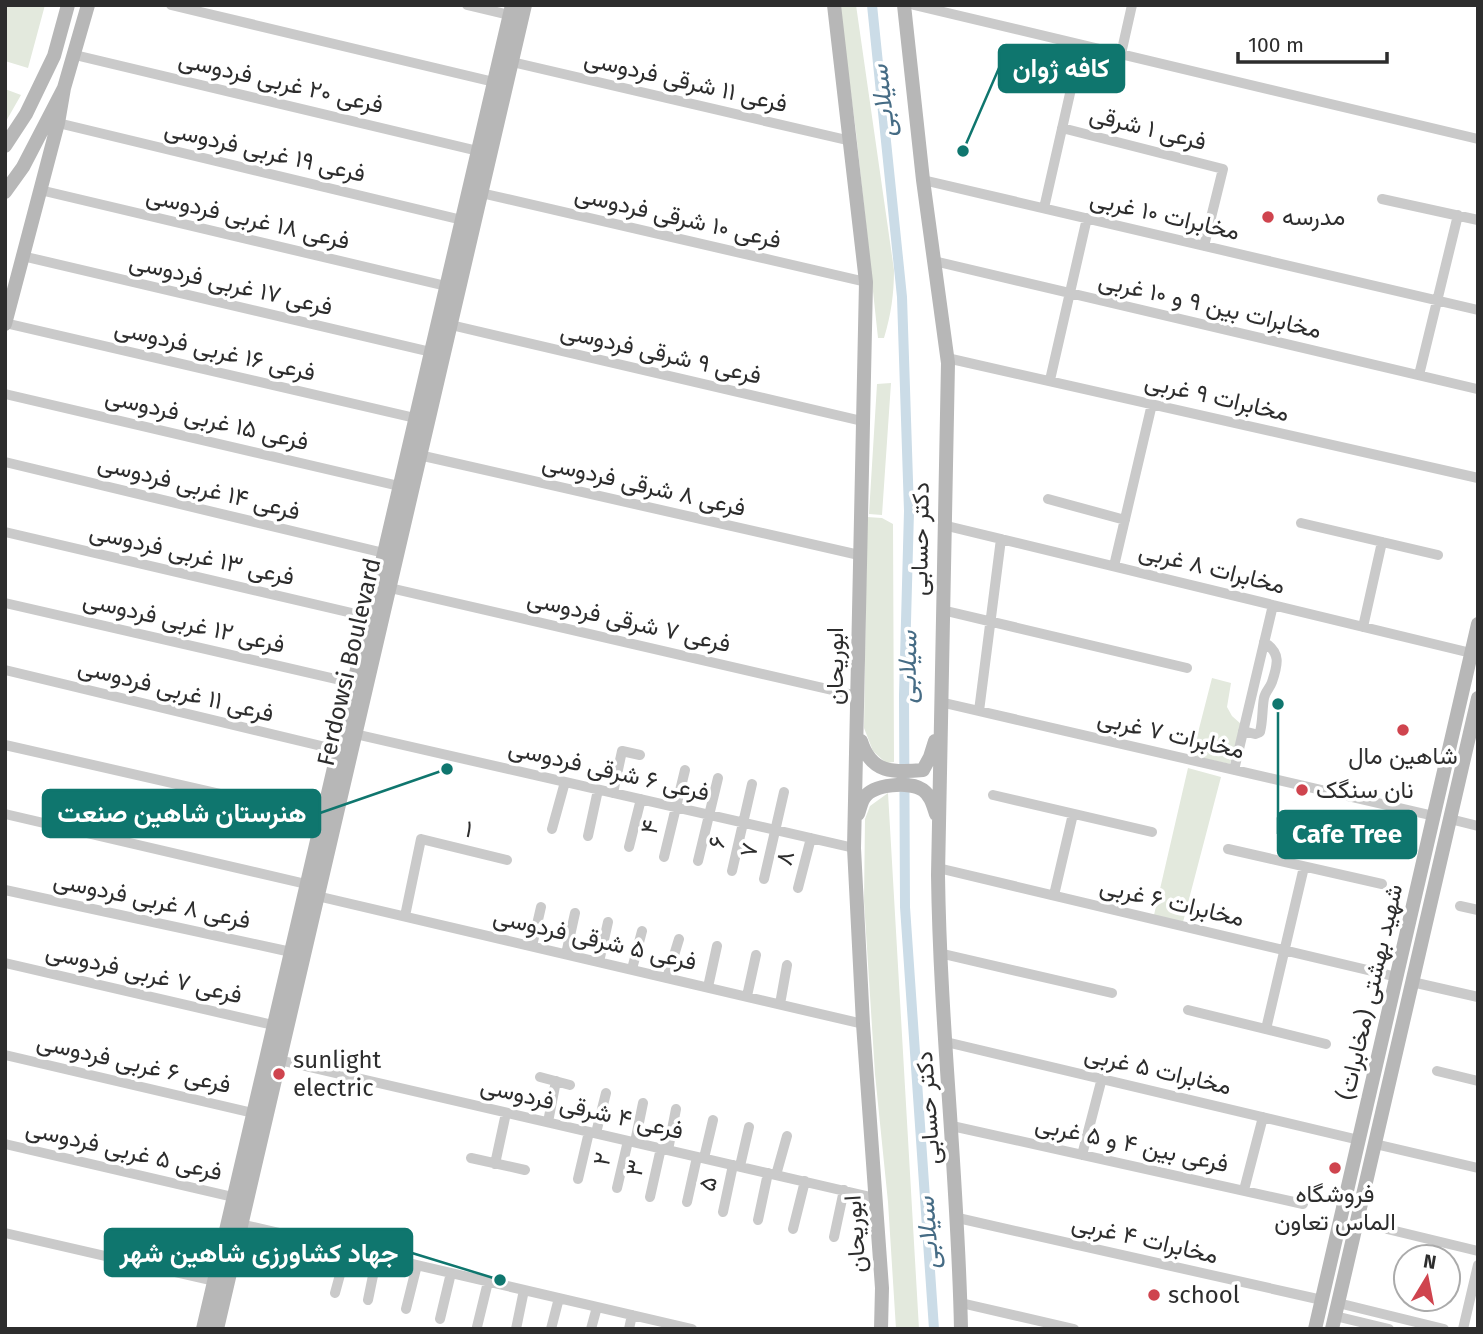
<svg xmlns="http://www.w3.org/2000/svg" width="1483" height="1334" font-family="'Fira Sans',Vazirmatn,sans-serif">
  <style>
    .green { fill: #e3e9dd }
    .lines { fill: none; stroke-linecap: round; stroke-linejoin: round }
    .canal { stroke: #cbdce7; stroke-width: 10 }
    .street { stroke: #cacaca; stroke-width: 10 }
    .secondary { stroke: #b7b7b7; stroke-width: 14 }
    .poi-dot { fill: #cf444e; stroke: #fff; stroke-width: 2.5 }
    .labels { text-anchor: middle; stroke-width: 7; stroke-linejoin: round; paint-order: stroke }
    .street-label { font-size: 24px; fill: #2d2d2d; stroke: #fff }
    .poi-label { font-size: 24px; fill: #2d2d2d; stroke: #fff; text-anchor: start }
    .water-label { font-size: 26px; font-style: italic; fill: #466c85; stroke: #fff }
    .leader { fill: none; stroke: #0f766e; stroke-width: 2.5 }
    .callout-dot { fill: #0f766e; stroke: #fff; stroke-width: 2.5 }
    .callout { fill: #0f766e; stroke: #0f766e; stroke-width: 2.5 }
    .callout-label { font-size: 26px; text-anchor: middle; font-weight: bold; fill: #fff }
  </style>
  <rect width="100%" height="100%" fill="#fff"/>
  <!-- green -->
  <path class="green" d="M 5,5 L 45,5 L 28,68 L 5,61 Z
    M 839,5 L 856,5 L 894,270 C 894,294 891,315 884,338 L 878,338 L 856,132 Z
    M 5,89 L 21,95 L 5,123 Z
    M 891,383 L 882,515 L 869,514 L 877,384 Z
    M 867,517 L 882,518 L 893,524 L 894,762 L 886,763 L 873,751 L 864,728 Z
    M 1212,678 L 1231,683 L 1227,707 L 1232,716 L 1241,724 L 1230,764 L 1192,756 Z
    M 1188,768 L 1221,777 L 1183,922 L 1154,915 Z
    M 888,793 L 919,1329 L 896,1329 L 888,1202 L 875,1074 L 864,901 L 865,819 L 870,806 Z"/>
  <g class="lines">
    <!-- canal -->
    <path class="canal" d="M 872,5 L 902,297 L 909,511 L 904,695 L 905,907 L 934,1329"/>
    <!-- street -->
    <path class="street" d="M 171,5 L 494,82
      M 467,5 L 509,15
      M 914,5 L 1478,139
      M 1121,54 L 1132,5
      M 75,55 L 478,151
      M 512,62 L 851,141
      M 58,123 L 462,220
      M 1062,128 L 1223,169 L 1204,246
      M 923,180 L 1478,310
      M 40,190 L 446,286
      M 481,193 L 866,282
      M 1382,199 L 1478,220
      M 1044,208 L 1081,45
      M 22,256 L 431,352
      M 934,261 L 1477,389
      M 5,323 L 415,418
      M 451,325 L 862,421
      M 947,358 L 1478,478
      M 1419,375 L 1458,215
      M 1050,380 L 1087,218
      M 5,394 L 399,486
      M 419,455 L 859,555
      M 5,462 L 384,553
      M 1048,499 L 1125,520
      M 1301,523 L 1438,555
      M 943,525 L 1471,653
      M 5,532 L 369,617
      M 1114,566 L 1152,404
      M 390,588 L 858,696
      M 5,603 L 353,683
      M 942,610 L 1187,668
      M 1363,627 L 1382,542
      M 5,670 L 338,750
      M 940,702 L 1434,816
      M 979,711 L 1001,539
      M 1243,731 L 1255,734 L 1260,732 C 1263,720 1262,709 1264,698 C 1265,692 1270,688 1272,682 C 1278,664 1281,653 1264,642
      M 355,734 L 854,848
      M 5,745 L 322,817
      M 1234,770 L 1273,605
      M 613,793 L 622,751 L 640,755
      M 993,795 L 1152,832
      M 5,814 L 306,884
      M 1450,819 L 1478,826
      M 552,829 L 565,782
      M 588,836 L 598,790
      M 629,847 L 641,799
      M 1228,849 L 1382,884
      M 664,857 L 685,770
      M 698,861 L 718,778
      M 938,868 L 1397,977
      M 732,871 L 752,784
      M 764,879 L 784,792
      M 798,888 L 811,838
      M 5,890 L 291,952
      M 1054,895 L 1073,814
      M 317,896 L 863,1024
      M 1460,906 L 1478,910
      M 405,916 L 421,839 L 507,860
      M 532,946 L 541,907
      M 939,953 L 1112,993
      M 566,954 L 575,913
      M 599,962 L 608,922
      M 5,963 L 273,1025
      M 632,969 L 642,931
      M 667,978 L 679,939
      M 1412,982 L 1478,997
      M 708,987 L 717,946
      M 747,996 L 756,955
      M 780,1004 L 787,965
      M 1188,1010 L 1326,1044
      M 1266,1029 L 1304,867
      M 946,1042 L 1359,1140
      M 5,1055 L 253,1113
      M 279,1060 L 875,1198
      M 1437,1071 L 1478,1081
      M 540,1077 L 570,1085
      M 548,1122 L 556,1081
      M 952,1126 L 1303,1204
      M 596,1133 L 606,1093
      M 635,1142 L 643,1103
      M 5,1144 L 233,1197
      M 1375,1144 L 1478,1168
      M 668,1150 L 676,1109
      M 1082,1155 L 1102,1078
      M 471,1158 L 525,1170
      M 704,1158 L 713,1120
      M 495,1164 L 506,1113
      M 740,1166 L 749,1127
      M 776,1175 L 787,1136
      M 578,1179 L 589,1132
      M 617,1188 L 628,1141
      M 1244,1190 L 1263,1117
      M 650,1197 L 661,1148
      M 687,1202 L 697,1157
      M 723,1212 L 733,1165
      M 958,1218 L 1322,1300
      M 758,1220 L 768,1173
      M 240,1224 L 692,1329
      M 793,1229 L 805,1181
      M 1387,1229 L 1478,1251
      M 5,1233 L 214,1281
      M 834,1237 L 844,1190
      M 335,1293 L 347,1249
      M 368,1300 L 377,1256
      M 961,1303 L 1074,1329
      M 1338,1303 L 1444,1329
      M 406,1309 L 417,1265
      M 1335,1316 L 1389,1329
      M 440,1319 L 451,1273
      M 477,1327 L 488,1282
      M 516,1329 L 524,1290
      M 551,1329 L 559,1298
      M 591,1329 L 597,1307
      M 629,1329 L 632,1315
      M 1463,1329 L 1478,1265"/>
    <!-- secondary -->
    <path class="secondary" d="M 834,5 L 866,282 L 854,848 L 863,1024 L 882,1288 L 881,1329
      M 904,5 L 923,180 L 948,363 L 938,875 C 940,1026 958,1177 961,1329
      M 5,146 L 26,114 L 54,56 L 68,5
      M 5,192 L 23,167 L 64,88 L 88,5
      M 5,324 L 58,123 L 64,88
      M 861,741 C 871,773 893,773 923,770 L 930,757 L 935,741
      M 858,814 C 860,809 861,802 864,798 C 873,784 910,781 923,790 C 931,796 933,805 936,814
      M 203,1329 L 512,5
      M 217,1329 L 525,5
      M 1315,1329 L 1478,624
      M 1332,1329 L 1478,698"/>
  </g>
  <!-- markers -->
  <g class="poi-dot">
    <circle cx="1268" cy="217" r="7"/>
    <circle cx="1403" cy="730" r="7"/>
    <circle cx="1302" cy="790" r="7"/>
    <circle cx="279" cy="1074" r="7"/>
    <circle cx="1335" cy="1168" r="7"/>
    <circle cx="1154" cy="1295" r="7"/>
  </g>
  <g class="labels">
    <!-- street labels -->
    <g class="street-label">
      <text transform="translate(686 81) rotate(13)" y="8">فرعی ۱۱ شرقی فردوسی</text>
      <text transform="translate(281 82) rotate(13)" y="8">فرعی ۲۰ غربی فردوسی</text>
      <text transform="translate(1148 128) rotate(14)" y="8">فرعی ۱ شرقی</text>
      <text transform="translate(265 151) rotate(13)" y="8">فرعی ۱۹ غربی فردوسی</text>
      <text transform="translate(1165 215) rotate(13)" y="8">مخابرات ۱۰ غربی</text>
      <text transform="translate(678 217) rotate(13)" y="8">فرعی ۱۰ شرقی فردوسی</text>
      <text transform="translate(248 218) rotate(13)" y="8">فرعی ۱۸ غربی فردوسی</text>
      <text transform="translate(231 284) rotate(13)" y="8">فرعی ۱۷ غربی فردوسی</text>
      <text transform="translate(1210 305) rotate(13)" y="8">مخابرات بین ۹ و ۱۰ غربی</text>
      <text transform="translate(215 350) rotate(13)" y="8">فرعی ۱۶ غربی فردوسی</text>
      <text transform="translate(661 353) rotate(13)" y="8">فرعی ۹ شرقی فردوسی</text>
      <text transform="translate(1217 397) rotate(13)" y="8">مخابرات ۹ غربی</text>
      <text transform="translate(207 419) rotate(13)" y="8">فرعی ۱۵ غربی فردوسی</text>
      <text transform="translate(644 485) rotate(13)" y="8">فرعی ۸ شرقی فردوسی</text>
      <text transform="translate(199 487) rotate(14)" y="8">فرعی ۱۴ غربی فردوسی</text>
      <text transform="translate(920 539) rotate(-89)" y="8">دکتر حسابی</text>
      <text transform="translate(192 554) rotate(13)" y="8">فرعی ۱۳ غربی فردوسی</text>
      <text transform="translate(1212 568) rotate(14)" y="8">مخابرات ۸ غربی</text>
      <text transform="translate(629 621) rotate(13)" y="8">فرعی ۷ شرقی فردوسی</text>
      <text transform="translate(184 622) rotate(13)" y="8">فرعی ۱۲ غربی فردوسی</text>
      <text transform="translate(349 662) rotate(-77)" y="8">Ferdowsi Boulevard</text>
      <text transform="translate(835 666) rotate(-90)" y="8">ابوریحان</text>
      <text transform="translate(176 690) rotate(14)" y="8">فرعی ۱۱ غربی فردوسی</text>
      <text transform="translate(1171 734) rotate(13)" y="8">مخابرات ۷ غربی</text>
      <text transform="translate(609 770) rotate(13)" y="8">فرعی ۶ شرقی فردوسی</text>
      <text transform="translate(650 827) rotate(-76)" y="8">۴</text>
      <text transform="translate(469 829) rotate(13)" y="8">۱</text>
      <text transform="translate(717 842) rotate(-77)" y="8">۶</text>
      <text transform="translate(749 850) rotate(-77)" y="8">۷</text>
      <text transform="translate(785 858) rotate(-76)" y="8">۸</text>
      <text transform="translate(152 900) rotate(12)" y="8">فرعی ۸ غربی فردوسی</text>
      <text transform="translate(1172 902) rotate(13)" y="8">مخابرات ۶ غربی</text>
      <text transform="translate(595 939) rotate(13)" y="8">فرعی ۵ شرقی فردوسی</text>
      <text transform="translate(144 973) rotate(13)" y="8">فرعی ۷ غربی فردوسی</text>
      <text transform="translate(1370 992) rotate(-77)" y="8">شهید بهشتی (مخابرات)</text>
      <text transform="translate(134 1063) rotate(13)" y="8">فرعی ۶ غربی فردوسی</text>
      <text transform="translate(1158 1070) rotate(13)" y="8">مخابرات ۵ غربی</text>
      <text transform="translate(582 1108) rotate(13)" y="8">فرعی ۴ شرقی فردوسی</text>
      <text transform="translate(928 1108) rotate(-94)" y="8">دکتر حسابی</text>
      <text transform="translate(1132 1144) rotate(12)" y="8">فرعی بین ۴ و ۵ غربی</text>
      <text transform="translate(124 1150) rotate(13)" y="8">فرعی ۵ غربی فردوسی</text>
      <text transform="translate(602 1159) rotate(-77)" y="8">۲</text>
      <text transform="translate(635 1168) rotate(-78)" y="8">۳</text>
      <text transform="translate(708 1184) rotate(-78)" y="8">۵</text>
      <text transform="translate(855 1234) rotate(-94)" y="8">ابوریحان</text>
      <text transform="translate(1145 1239) rotate(13)" y="8">مخابرات ۴ غربی</text>
    </g>
    <!-- poi labels -->
    <g class="poi-label">
      <text x="1282" y="225">مدرسه</text>
      <text x="1403" y="764" text-anchor="middle">شاهین مال</text>
      <text x="1316" y="798">نان سنگک</text>
      <text x="293" y="1068">sunlight<tspan x="293" dy="28">electric</tspan></text>
      <text x="1335" y="1202" text-anchor="middle">فروشگاه<tspan x="1335" dy="28">الماس تعاون</tspan></text>
      <text x="1168" y="1303">school</text>
    </g>
    <!-- water labels -->
    <g class="water-label">
      <text transform="translate(882 101) rotate(-96)" y="9">سیلابی</text>
      <text transform="translate(907 667) rotate(-89)" y="9">سیلابی</text>
      <text transform="translate(927 1233) rotate(-94)" y="9">سیلابی</text>
    </g>
  </g>
  <!-- callouts -->
  <path class="leader" d="M963 151L999 68M447 769L320 813M1278 704L1278 834M500 1280L412 1253"/>
  <g class="callout-dot">
    <circle cx="963" cy="151" r="7"/>
    <circle cx="447" cy="769" r="7"/>
    <circle cx="1278" cy="704" r="7"/>
    <circle cx="500" cy="1280" r="7"/>
  </g>
  <g class="callout">
    <rect x="999" y="45" width="125" height="47" rx="7"/>
    <rect x="43" y="790" width="277" height="47" rx="7"/>
    <rect x="1278" y="811" width="138" height="47" rx="7"/>
    <rect x="105" y="1229" width="307" height="47" rx="7"/>
  </g>
  <g class="callout-label">
    <text x="1061" y="77">کافه ژوان</text>
    <text x="182" y="822">هنرستان شاهین صنعت</text>
    <text x="1347" y="843">Cafe Tree</text>
    <text x="259" y="1262">جهاد کشاورزی شاهین شهر</text>
  </g>
  <!-- border -->
  <rect width="1483" height="1334" fill="none" stroke="#2d2d2d" stroke-width="14"/>
  <!-- north arrow -->
  <g transform="translate(1427 1278) rotate(10)"><circle r="33" fill="#ffffff" stroke="#ababab" stroke-width="2"/>
  <path d="M0-5L12 26L0 18L-12 26Z" fill="#cf444e"/>
  <text y="-10" font-size="19" font-weight="bold" text-anchor="middle" fill="#2d2d2d">N</text>
  </g>
  <!-- scale -->
  <path d="M1238 52v10h149v-10" fill="none" stroke="#2d2d2d" stroke-width="3.5"/>
  <text x="1248" y="52" font-size="21" fill="#2d2d2d" stroke="#ffffff" stroke-width="5" paint-order="stroke">100 m</text>
</svg>
